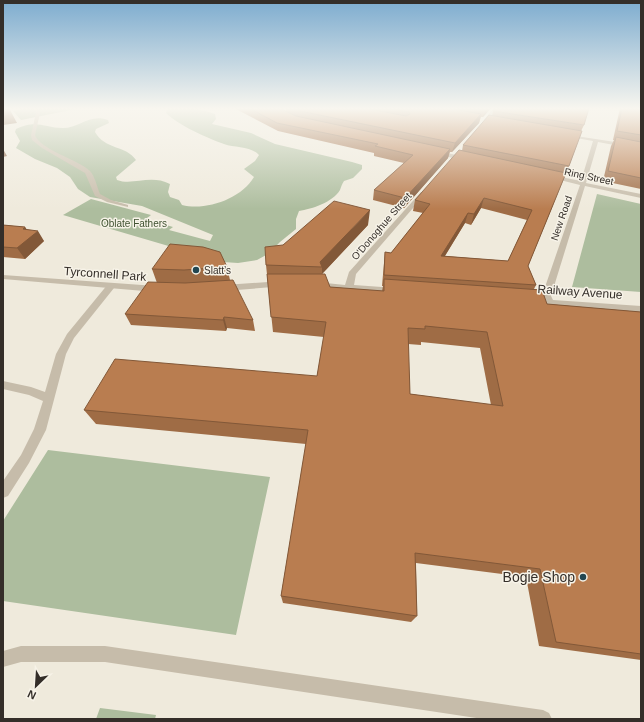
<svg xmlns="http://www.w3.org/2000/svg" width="644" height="722" font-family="Arial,sans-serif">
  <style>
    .green { fill: #adbd9e }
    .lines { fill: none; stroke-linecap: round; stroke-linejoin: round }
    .lane { fill: #c6bcaa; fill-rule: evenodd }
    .street { fill: #c6bcaa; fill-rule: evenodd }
    .wall { fill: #9f6c45; fill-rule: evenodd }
    .shaded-wall { fill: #825838 }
    .building { fill: #b97d50; stroke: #825838; fill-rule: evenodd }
    .poi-dot { fill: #224651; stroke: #f7f3e8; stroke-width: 1.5 }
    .labels { text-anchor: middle; stroke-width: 3; stroke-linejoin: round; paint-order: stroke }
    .far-street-label { font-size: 10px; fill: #342e29; stroke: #f7f3e8 }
    .far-park-label { font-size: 10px; fill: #3e502f; stroke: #f7f3e8 }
    .far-poi-label { font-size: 10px; fill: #342e29; stroke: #f7f3e8; text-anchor: start }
    .street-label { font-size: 12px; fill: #342e29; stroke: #f7f3e8 }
    .near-poi-label { font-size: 14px; fill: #342e29; stroke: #f7f3e8; text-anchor: end }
  </style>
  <rect width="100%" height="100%" fill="#efeadc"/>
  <!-- green -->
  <path class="green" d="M 26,108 L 81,108 L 21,120 L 13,111 Z
    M 168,108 C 185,108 199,108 215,114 L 216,119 L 212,124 L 251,133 L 275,144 L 352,162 L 362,165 L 362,169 L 353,178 L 344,181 C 342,184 341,187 340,190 C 333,202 312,209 299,211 L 296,219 L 296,229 L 280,242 L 268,254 L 257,260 L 238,263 L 223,262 L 63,215 L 91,199 L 151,215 L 146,219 L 173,227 L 169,230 L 210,241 L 213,235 L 142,206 L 90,197 L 78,189 L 70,177 L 57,168 L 35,159 L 16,148 L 20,141 L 15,132 L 16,129 C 37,119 44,128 63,128 C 79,128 90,113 108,120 L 109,123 L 96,129 L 95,132 C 105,150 126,145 136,160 L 116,177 L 117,180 C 133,186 150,174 170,184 L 168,192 L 170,197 L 179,200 L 182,205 C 206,211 241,199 254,177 L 244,169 L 255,161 L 259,155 C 251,146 235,148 224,144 C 207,138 178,125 166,113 Z
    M 597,194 L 641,204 L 641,292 L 572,287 Z
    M 48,450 L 270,477 L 236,635 L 3,601 L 3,521 Z
    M 100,708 L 156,715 L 155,719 L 96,719 Z"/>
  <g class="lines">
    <!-- lane -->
    <path class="lane" d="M 31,108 L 36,108 L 40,113 L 35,135 C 39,149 79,160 90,171 C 95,176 97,187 100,194 L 111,200 L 128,205 L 128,207 L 107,202 L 95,196 L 85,173 L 42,148 L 32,140 L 31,135 L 36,113 Z
      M 111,283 L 115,286 L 114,288 L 74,338 L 66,354 L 46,430 L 29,463 L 8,496 L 3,498 L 3,481 L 21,455 L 34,429 L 43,401 L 29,395 L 3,389 L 3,381 L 31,387 L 45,392 L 56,354 L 67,334 L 108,284 Z
      M 21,646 L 105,646 L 543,710 L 549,713 L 552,719 L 483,719 L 105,662 L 21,662 L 3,667 L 3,651 Z"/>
    <!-- street -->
    <path class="street" d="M 493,108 L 498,108 L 484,126 L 480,126 Z
      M 563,134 L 641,146 L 641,150 L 598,142 L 586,183 L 641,194 L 641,198 L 585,186 L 551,296 L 553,300 L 641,306 L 641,312 L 533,304 L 529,301 L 533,298 L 544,299 L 543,296 L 544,290 L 580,185 L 548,177 L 551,175 L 581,181 L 593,141 L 565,136 Z
      M 436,151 L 467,157 L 470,159 L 467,161 L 434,154 L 434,152 Z
      M 421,192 L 426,193 L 356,274 L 354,285 L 396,288 L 399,289 L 400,291 L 399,293 L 313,287 L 312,285 L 316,282 L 345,285 L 349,272 Z
      M 3,275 L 156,286 L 160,289 L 156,292 L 3,279 Z
      M 282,281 L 286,284 L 285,286 L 224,291 L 220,288 L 224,285 Z"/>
  </g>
  <!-- wall -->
  <path class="wall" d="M 234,108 L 283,108 L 281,109 L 286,111 L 286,108 L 491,108 L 483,117 L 481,117 L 479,123 L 452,152 L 450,152 L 448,158 L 404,208 L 373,200 L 374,190 L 404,163 L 374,156 L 374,153 L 278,131 Z
    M 620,108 L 641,108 L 641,189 L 603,181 L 611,146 L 614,140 L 613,140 Z
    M 493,111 L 584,125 L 581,131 L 569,166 L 528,266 L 536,285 L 534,289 L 547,304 L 641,312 L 641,660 L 539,646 L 526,577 L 416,563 L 417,616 L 411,622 L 283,603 L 281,596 L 306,444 L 96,424 L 84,410 L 317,376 L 324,337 L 273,332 L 266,265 L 283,245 L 368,225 L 322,274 L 330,287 L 382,291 L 383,286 L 382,286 L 384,263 L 385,252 L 391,253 L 423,213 L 413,211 L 415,200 L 462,151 L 463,145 L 492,116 ZM 481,208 L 527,220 L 508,261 L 445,256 L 465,223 L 471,225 ZM 421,342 L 480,348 L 491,405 L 410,394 L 408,344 L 421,345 Z
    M 3,225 L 25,227 L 27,230 L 44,241 L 25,259 L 3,257 Z
    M 227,267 L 230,280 L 253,320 L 255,331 L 227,328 L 226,331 L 131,325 L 125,314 L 157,283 L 152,269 Z"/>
  <!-- shaded-wall -->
  <path class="shaded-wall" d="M 9,108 L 17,123 L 3,125 L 3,109 Z
    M 486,108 L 491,108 L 483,117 L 486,109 Z
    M 481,114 L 479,123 L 452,152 L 455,143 Z
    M 3,149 L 7,156 L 3,157 Z
    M 450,149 L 448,158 L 404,208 L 405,198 Z
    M 484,198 L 481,208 L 471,225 L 474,214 Z
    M 370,210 L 368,225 L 322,274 L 322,267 L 320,262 Z
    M 468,213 L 465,223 L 438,267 L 441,256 Z
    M 25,227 L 31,236 L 38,231 L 44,241 L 25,259 L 17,248 L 23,229 Z
    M 224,317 L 227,328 L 226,331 L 223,320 Z"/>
  <!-- building -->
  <path class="building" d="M 249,108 L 279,108 L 296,116 L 450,149 L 405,198 L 374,190 L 413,155 L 375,146 L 378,144 L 277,123 Z
    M 294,108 L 365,108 L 406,116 L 410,114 L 409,112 L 389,108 L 448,108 L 481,114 L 455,143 L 300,111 Z
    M 495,108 L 589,108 L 584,125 L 493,111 Z
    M 622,108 L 641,108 L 641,135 L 617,131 Z
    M 489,115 L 582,131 L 569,166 L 463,145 Z
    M 616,137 L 641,142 L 641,178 L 608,171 Z
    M 459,150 L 566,173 L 528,266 L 536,285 L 384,275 L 385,252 L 391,253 L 430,204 L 415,200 ZM 484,198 L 532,210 L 508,261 L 441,256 L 468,213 L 474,214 Z
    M 334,201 L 370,210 L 320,262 L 322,267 L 266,265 L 265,247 L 283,245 Z
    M 3,225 L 25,227 L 23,229 L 38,231 L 17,248 L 3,247 Z
    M 170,244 L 203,247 L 220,252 L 227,267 L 184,270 L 152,269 Z
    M 267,274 L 325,274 L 330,287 L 384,291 L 384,279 L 542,290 L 547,304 L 641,312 L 641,654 L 556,642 L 540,569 L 415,553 L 417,616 L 281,596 L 308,430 L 84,410 L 115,359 L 317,376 L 326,322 L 271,317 ZM 425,326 L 487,332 L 503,406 L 410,394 L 408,328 L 425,329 Z
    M 233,280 L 253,320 L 224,317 L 223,320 L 125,314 L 148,282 L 185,283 Z"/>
  <!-- sky -->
  <linearGradient id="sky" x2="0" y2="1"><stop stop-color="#7daccf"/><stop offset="0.52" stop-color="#f8f6ef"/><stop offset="1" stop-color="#f8f6ef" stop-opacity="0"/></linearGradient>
  <rect width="644" height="209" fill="url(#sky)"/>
  <!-- markers -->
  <g class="poi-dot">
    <circle cx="196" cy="270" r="4"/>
    <circle cx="583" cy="577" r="4"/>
  </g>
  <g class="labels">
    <!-- far-street labels -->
    <g class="far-street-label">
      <text transform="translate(589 176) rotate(12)" y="4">Ring Street</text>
      <text transform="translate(561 218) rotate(-71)" y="4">New Road</text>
      <text transform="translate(381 226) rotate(-49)" y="4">O'Donoghue Street</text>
    </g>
    <!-- far-park labels -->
    <g class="far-park-label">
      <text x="134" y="227">Oblate Fathers</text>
    </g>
    <!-- far-poi labels -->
    <g class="far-poi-label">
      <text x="204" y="274">Slatt’s</text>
    </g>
    <!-- street labels -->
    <g class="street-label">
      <text transform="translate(105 274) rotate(4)" y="4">Tyrconnell Park</text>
      <text transform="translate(580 292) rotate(4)" y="4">Railway Avenue</text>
    </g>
    <!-- near-poi labels -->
    <g class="near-poi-label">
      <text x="575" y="582">Bogie Shop</text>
    </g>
  </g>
  <!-- border -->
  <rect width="644" height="722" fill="none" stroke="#342e29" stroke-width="8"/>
  <!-- north arrow -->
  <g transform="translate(36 686) rotate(205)" stroke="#f7f3e8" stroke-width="3" paint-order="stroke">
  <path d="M0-3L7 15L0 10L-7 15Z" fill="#342e29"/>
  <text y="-6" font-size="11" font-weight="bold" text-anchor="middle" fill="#342e29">N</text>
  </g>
</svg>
